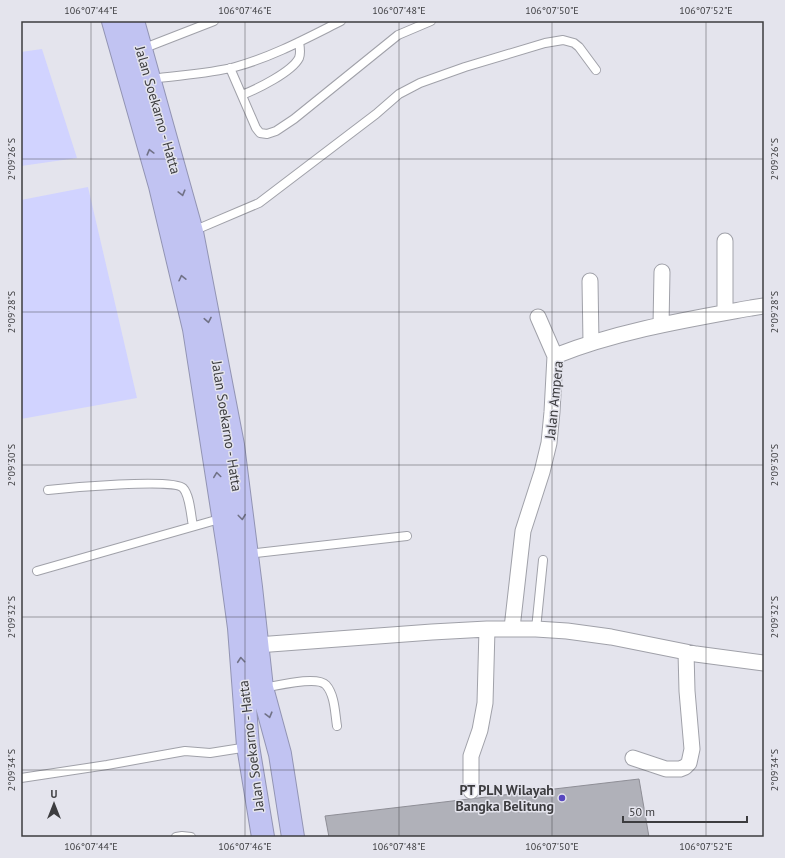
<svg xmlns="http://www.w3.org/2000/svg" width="785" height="858" font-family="'PT Sans',sans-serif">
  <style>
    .green { fill: #d1d3ff }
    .building { fill: #b0b1b9; stroke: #8e8e96 }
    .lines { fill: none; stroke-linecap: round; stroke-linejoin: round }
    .lane-casing { stroke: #a0a1a9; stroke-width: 10 }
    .street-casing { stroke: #a0a1a9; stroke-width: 17 }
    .highway-casing { stroke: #9294b3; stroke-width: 24 }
    .lane { stroke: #fff; stroke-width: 8 }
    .street { stroke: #fff; stroke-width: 15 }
    .highway { stroke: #c1c3f2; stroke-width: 22 }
    .oneway { stroke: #717287 }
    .ticks { fill: none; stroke: #3c3c3f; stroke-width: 1; stroke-opacity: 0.45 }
    .poi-dot { fill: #5847bf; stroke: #e4e4ed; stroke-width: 1.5 }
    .labels { text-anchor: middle; stroke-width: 3; stroke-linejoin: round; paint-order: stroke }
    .street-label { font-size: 14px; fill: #3c3c3f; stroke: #e4e4ed }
    .poi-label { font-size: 14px; font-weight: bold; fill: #3c3c3f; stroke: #e4e4ed; text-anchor: end }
    .neatline { fill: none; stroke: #3c3c3f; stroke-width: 1.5 }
    .ticks-label { font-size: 10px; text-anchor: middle; fill: #3c3c3f }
  </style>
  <rect width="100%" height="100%" fill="#e4e4ed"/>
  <!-- green -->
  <path class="green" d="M 42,49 L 77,158 L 21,166 L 21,52 Z
    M 88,187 L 137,398 L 21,419 L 21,200 Z"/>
  <!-- building -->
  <path class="building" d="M 639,779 L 649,837 L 329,837 L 325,816 Z"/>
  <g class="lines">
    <!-- lane casing -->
    <g class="lane-casing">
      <path id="lane" d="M 142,49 L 214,21
        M 230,68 L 256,128 L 260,133 L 267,134 L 276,131 L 294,119 L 398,35 L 431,21
        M 151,79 C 179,75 208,74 235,67 C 272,57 307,38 341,21
        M 242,95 C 257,89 292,72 299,58 C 301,53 300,48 299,42
        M 193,231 L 259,203 L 376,114 L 399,94 L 420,83 L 465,67 L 545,43 L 563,40 L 574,43 L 579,47 L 596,70
        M 48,490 C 67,488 173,478 183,488 C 190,495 191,517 193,526
        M 247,554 L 407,536
        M 37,571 L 223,518
        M 536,629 L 543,560
        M 263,688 C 276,686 317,675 326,685 C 335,695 335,714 337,726
        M 21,778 L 107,765 L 185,751 L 210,753 L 248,747
        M 176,837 L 182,836 L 191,837"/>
    </g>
    <!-- street casing -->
    <g class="street-casing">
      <path id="street" d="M 725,241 L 725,312
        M 590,281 L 591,343
        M 538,317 L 555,356
        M 661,325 L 662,272
        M 512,628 L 523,531 L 542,472 L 549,443 L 552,412 L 555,356 C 618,331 685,320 751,308 L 764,306
        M 257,645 L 432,632 L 487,629 L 536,629 L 567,631 L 611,637 L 696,654 L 764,663
        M 633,758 L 666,769 L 680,769 L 685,767 L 689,763 L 692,749 L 687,691 L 686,652
        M 471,791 L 471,756 L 480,730 L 485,703 L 487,629"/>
    </g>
    <!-- highway casing -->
    <g class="highway-casing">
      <path id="highway" d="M 113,21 L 160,186 L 194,329 L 229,554 L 239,628 L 248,746 L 263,837
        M 133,21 L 192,232 L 233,445 L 251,587 L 262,688 L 280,754 L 293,837"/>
    </g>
    <!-- lane -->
    <use href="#lane" class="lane"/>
    <!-- street -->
    <use href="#street" class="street"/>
    <!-- highway -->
    <use href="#highway" class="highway"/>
  </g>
  <!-- one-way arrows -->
  <defs><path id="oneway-chevron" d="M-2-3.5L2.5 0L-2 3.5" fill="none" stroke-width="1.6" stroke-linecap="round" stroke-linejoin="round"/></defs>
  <g class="oneway">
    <use href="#oneway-chevron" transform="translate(150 152) rotate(-105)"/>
    <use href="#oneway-chevron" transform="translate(182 193) rotate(75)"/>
    <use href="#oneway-chevron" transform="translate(182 278) rotate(-103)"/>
    <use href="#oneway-chevron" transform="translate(208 320) rotate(79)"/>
    <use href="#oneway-chevron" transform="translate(217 475) rotate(-98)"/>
    <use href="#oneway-chevron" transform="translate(242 517) rotate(83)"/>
    <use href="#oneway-chevron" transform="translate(241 660) rotate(-95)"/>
    <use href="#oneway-chevron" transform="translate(269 715) rotate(75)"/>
  </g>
  <!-- ticks -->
  <path class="ticks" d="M 91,21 L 91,837M 245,21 L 245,837M 399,21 L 399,837M 552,21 L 552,837M 706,21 L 706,837M 21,159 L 764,159M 21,312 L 764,312M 21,465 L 764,465M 21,617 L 764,617M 21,770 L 764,770"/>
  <!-- markers -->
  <circle class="poi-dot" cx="562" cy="798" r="4"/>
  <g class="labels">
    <!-- street labels -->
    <g class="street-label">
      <text transform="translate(158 110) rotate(74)" y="5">Jalan Soekarno - Hatta</text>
      <text transform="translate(554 400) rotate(-84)" y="5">Jalan Ampera</text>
      <text transform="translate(227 426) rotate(81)" y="5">Jalan Soekarno - Hatta</text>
      <text transform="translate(251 746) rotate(-97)" y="5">Jalan Soekarno - Hatta</text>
    </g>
    <!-- poi labels -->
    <g class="poi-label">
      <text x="554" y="795">PT PLN Wilayah<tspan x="554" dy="16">Bangka Belitung</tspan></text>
    </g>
  </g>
  <!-- border -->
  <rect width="785" height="858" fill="none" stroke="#e4e4ed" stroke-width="44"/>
  <!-- north arrow -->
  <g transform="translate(54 804)" stroke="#e4e4ed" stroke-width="3" paint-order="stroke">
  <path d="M0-3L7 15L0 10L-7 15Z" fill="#3c3c3f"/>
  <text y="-6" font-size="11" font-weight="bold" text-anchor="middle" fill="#3c3c3f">U</text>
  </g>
  <!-- scale -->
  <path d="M623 816v6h124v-6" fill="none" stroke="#3c3c3f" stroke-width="2"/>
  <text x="629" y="816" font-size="12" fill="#3c3c3f" stroke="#e4e4ed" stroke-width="3" paint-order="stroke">50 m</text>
  <rect x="22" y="22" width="741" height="814" class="neatline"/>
  <g class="ticks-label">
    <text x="91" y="14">106°07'44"E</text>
    <text x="245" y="14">106°07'46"E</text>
    <text x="399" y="14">106°07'48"E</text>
    <text x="552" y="14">106°07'50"E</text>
    <text x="706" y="14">106°07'52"E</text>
    <text transform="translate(11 159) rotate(-90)" y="4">2°09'26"S</text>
    <text transform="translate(774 159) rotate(-90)" y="4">2°09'26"S</text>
    <text transform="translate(11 312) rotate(-90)" y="4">2°09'28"S</text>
    <text transform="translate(774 312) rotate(-90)" y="4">2°09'28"S</text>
    <text transform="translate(11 465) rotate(-90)" y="4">2°09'30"S</text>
    <text transform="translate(774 465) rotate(-90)" y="4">2°09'30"S</text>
    <text transform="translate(11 617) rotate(-90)" y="4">2°09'32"S</text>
    <text transform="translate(774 617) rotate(-90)" y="4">2°09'32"S</text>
    <text transform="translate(11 770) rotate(-90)" y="4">2°09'34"S</text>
    <text transform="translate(774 770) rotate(-90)" y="4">2°09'34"S</text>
    <text x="91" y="850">106°07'44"E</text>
    <text x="245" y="850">106°07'46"E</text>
    <text x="399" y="850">106°07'48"E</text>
    <text x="552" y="850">106°07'50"E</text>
    <text x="706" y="850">106°07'52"E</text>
  </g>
</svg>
